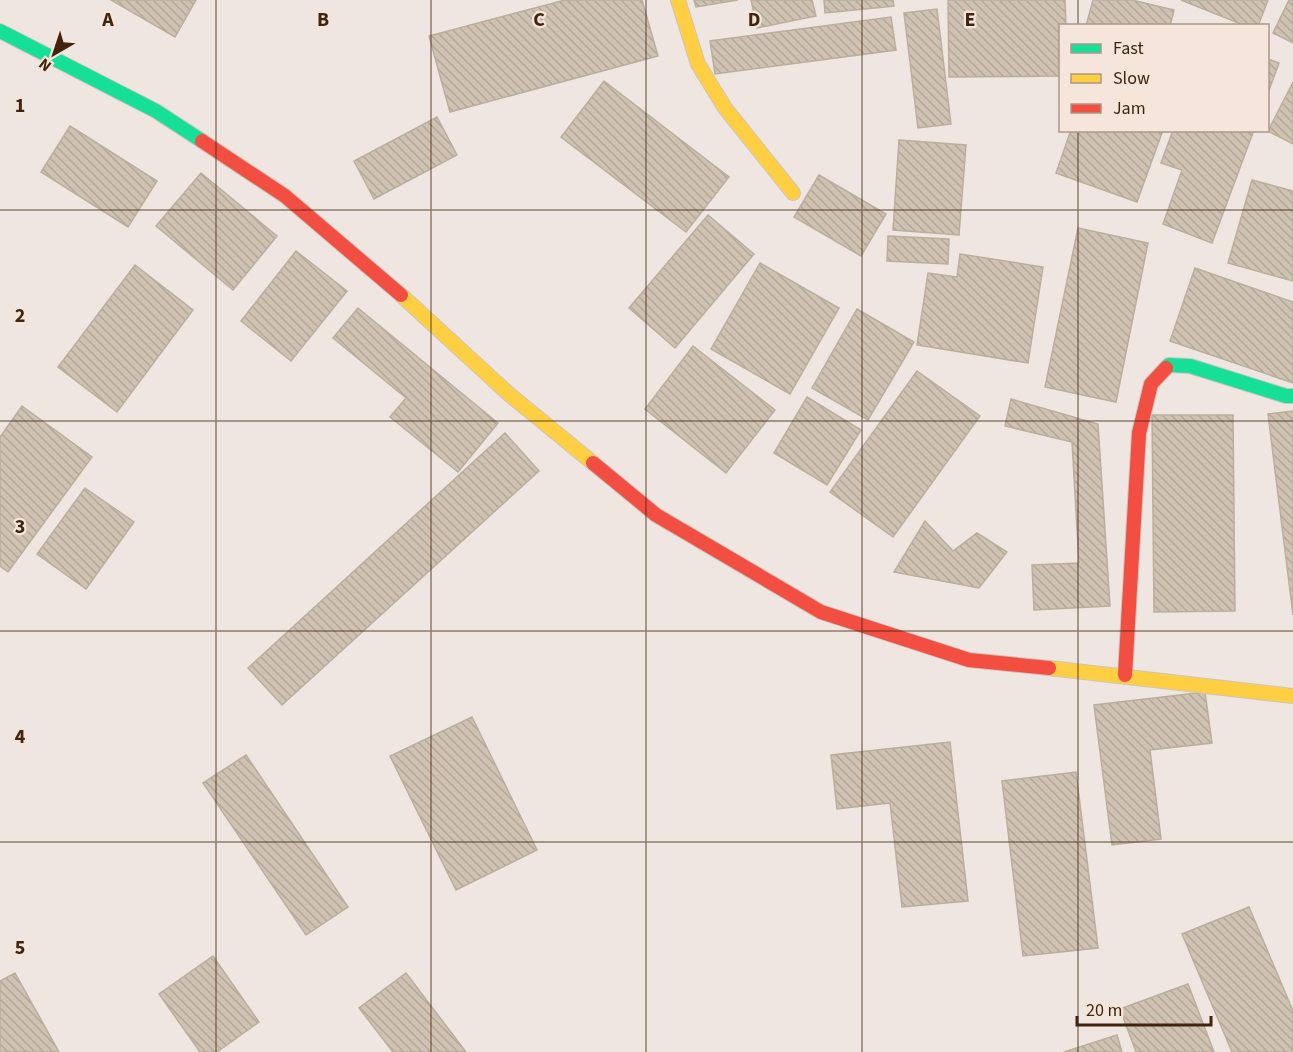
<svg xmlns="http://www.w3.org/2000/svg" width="1293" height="1052" font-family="'Source Sans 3',sans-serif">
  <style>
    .building { fill: url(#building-back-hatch); stroke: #bbae9d; stroke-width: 1.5 }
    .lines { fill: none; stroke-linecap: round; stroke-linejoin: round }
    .fast-casing { stroke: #cfc4bc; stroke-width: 16 }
    .slow-casing { stroke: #cfc4bc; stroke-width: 16 }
    .jam-casing { stroke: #cfc4bc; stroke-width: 16 }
    .fast { stroke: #16e098; stroke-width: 14 }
    .slow { stroke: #ffcf43; stroke-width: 14 }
    .jam { stroke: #f24e42; stroke-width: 14 }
    .grid { fill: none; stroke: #40240f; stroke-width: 1.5; stroke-opacity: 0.55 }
    .grid-label { font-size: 20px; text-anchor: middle; font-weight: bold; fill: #40240f; stroke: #f5e5db; stroke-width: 4.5; stroke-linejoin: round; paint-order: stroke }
  </style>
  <defs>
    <pattern id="building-back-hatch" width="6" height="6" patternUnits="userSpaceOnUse" patternTransform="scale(1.5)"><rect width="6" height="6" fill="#cfc2b2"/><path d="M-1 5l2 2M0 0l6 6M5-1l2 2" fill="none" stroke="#b3a798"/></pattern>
  </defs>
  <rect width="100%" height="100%" fill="#efe6e1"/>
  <!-- building -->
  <path class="building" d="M 111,0 L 196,0 L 175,37 Z
    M 565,0 L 642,0 L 658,56 L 450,112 L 429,36 Z
    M 694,0 L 738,0 L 696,7 Z
    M 751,0 L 812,0 L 816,16 L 757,28 Z
    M 824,0 L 893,0 L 894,6 L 825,13 Z
    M 948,0 L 1065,0 L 1066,26 L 1060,26 L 1060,76 L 949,77 Z
    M 1093,0 L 1132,0 L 1174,10 L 1170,26 L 1086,26 Z
    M 1181,0 L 1268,0 L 1258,26 L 1246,26 Z
    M 1289,0 L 1293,0 L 1293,43 L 1273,33 Z
    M 937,9 L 951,124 L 918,128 L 904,13 Z
    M 891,17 L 896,50 L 715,74 L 710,41 Z
    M 1268,59 L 1279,63 L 1268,93 Z
    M 604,81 L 729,177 L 686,232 L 561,137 Z
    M 1293,82 L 1293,144 L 1268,131 Z
    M 437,117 L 457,155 L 374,199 L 354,161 Z
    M 70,126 L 157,181 L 128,227 L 41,172 Z
    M 1071,130 L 1163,130 L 1137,202 L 1056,173 Z
    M 1173,130 L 1254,130 L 1212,243 L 1163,224 L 1182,170 L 1161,163 Z
    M 899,140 L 966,145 L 959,235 L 893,230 Z
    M 201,173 L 277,236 L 233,290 L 156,226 Z
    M 819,175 L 886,214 L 861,256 L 794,217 Z
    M 1252,180 L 1293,191 L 1293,281 L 1228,263 Z
    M 708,215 L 754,254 L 675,348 L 629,308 Z
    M 1078,228 L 1148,243 L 1116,402 L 1045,387 Z
    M 888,236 L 949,239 L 948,264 L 887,261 Z
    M 296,251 L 347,291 L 291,361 L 241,321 Z
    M 960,254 L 1043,267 L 1028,363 L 917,345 L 928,273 L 957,277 Z
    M 760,263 L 839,308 L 790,394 L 711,349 Z
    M 135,265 L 193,310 L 117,412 L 58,367 Z
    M 1195,268 L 1293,302 L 1293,383 L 1170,341 Z
    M 358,308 L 498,423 L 458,472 L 390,417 L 406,398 L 333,338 Z
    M 857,309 L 914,342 L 868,420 L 812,388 Z
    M 693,346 L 775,410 L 726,473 L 645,409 Z
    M 917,371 L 980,416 L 893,537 L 830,492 Z
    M 807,397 L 861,430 L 827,485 L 774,453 Z
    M 1011,399 L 1098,424 L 1110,606 L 1034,610 L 1032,565 L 1079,563 L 1072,442 L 1005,426 Z
    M 22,406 L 92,457 L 8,572 L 0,566 L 0,437 Z
    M 1293,411 L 1293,615 L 1268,414 Z
    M 1152,415 L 1233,415 L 1235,611 L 1154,612 Z
    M 505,433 L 539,471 L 282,705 L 248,668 Z
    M 85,488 L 134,522 L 86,589 L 37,554 Z
    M 925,521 L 953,551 L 977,533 L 1007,552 L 979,588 L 894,572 Z
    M 1205,692 L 1212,743 L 1150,750 L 1161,839 L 1112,845 L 1094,705 Z
    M 472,717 L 537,850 L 456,890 L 390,756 Z
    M 950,742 L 968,901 L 902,907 L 890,803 L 837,809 L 831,755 Z
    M 246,755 L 348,907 L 306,935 L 203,783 Z
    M 1076,772 L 1098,948 L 1023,956 L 1002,781 Z
    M 1249,907 L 1293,1011 L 1293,1052 L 1232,1052 L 1182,934 Z
    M 213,956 L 259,1022 L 217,1052 L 200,1052 L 159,994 Z
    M 15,973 L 59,1052 L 0,1052 L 0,981 Z
    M 406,973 L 466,1052 L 393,1052 L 359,1008 Z
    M 1188,984 L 1214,1052 L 1136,1052 L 1120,1009 Z
    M 1117,1035 L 1122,1052 L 1064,1052 Z"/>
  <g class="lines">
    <!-- fast casing -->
    <g class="fast-casing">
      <path id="fast" d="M 0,31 L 156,111 L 202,141
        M 1166,368 L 1169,365 L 1190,366 L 1286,396 L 1293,396"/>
    </g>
    <!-- slow casing -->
    <g class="slow-casing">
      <path id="slow" d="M 678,0 L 698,64 L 725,108 L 793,193
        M 401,295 L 510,395 L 593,463
        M 1049,668 L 1293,696"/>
    </g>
    <!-- jam casing -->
    <g class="jam-casing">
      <path id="jam" d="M 202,141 L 285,196 L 401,295
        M 593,463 L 656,515 L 821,612 L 969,660 L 1049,668
        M 1125,675 L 1139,433 L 1151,384 L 1166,368"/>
    </g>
    <!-- fast -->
    <use href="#fast" class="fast"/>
    <!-- slow -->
    <use href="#slow" class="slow"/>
    <!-- jam -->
    <use href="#jam" class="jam"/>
  </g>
  <!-- grid -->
  <path class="grid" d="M 216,0 L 216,1052M 431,0 L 431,1052M 646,0 L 646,1052M 862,0 L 862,1052M 1078,0 L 1078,26M 1078,130 L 1078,1052M 0,210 L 1293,210M 0,421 L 1293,421M 0,631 L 1293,631M 0,842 L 1293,842"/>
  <g class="grid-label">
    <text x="108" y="26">A</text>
    <text x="323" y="26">B</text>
    <text x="539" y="26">C</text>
    <text x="754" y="26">D</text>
    <text x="970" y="26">E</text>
    <text x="20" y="112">1</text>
    <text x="20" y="322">2</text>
    <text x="20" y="533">3</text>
    <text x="20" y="743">4</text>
    <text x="20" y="954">5</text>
  </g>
  <!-- legend -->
  <rect x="1059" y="24" width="210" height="108" fill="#f5e5db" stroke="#ad9889" stroke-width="1.5"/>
  <rect x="1071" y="44" width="30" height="9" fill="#16e098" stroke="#ad9889" stroke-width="1.5"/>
  <text x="1113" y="54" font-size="18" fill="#40240f">Fast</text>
  <rect x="1071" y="74" width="30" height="9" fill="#ffcf43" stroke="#ad9889" stroke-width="1.5"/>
  <text x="1113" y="84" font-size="18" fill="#40240f">Slow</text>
  <rect x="1071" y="104" width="30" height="9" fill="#f24e42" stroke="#ad9889" stroke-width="1.5"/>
  <text x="1113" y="114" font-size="18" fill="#40240f">Jam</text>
  <!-- north arrow -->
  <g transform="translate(54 54) rotate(219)" stroke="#f5e5db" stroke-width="4.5" paint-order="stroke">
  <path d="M0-4.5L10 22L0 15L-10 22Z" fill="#40240f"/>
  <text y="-9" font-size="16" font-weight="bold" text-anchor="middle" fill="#40240f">N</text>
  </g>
  <!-- scale -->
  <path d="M1077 1016v9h134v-9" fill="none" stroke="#40240f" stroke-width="3"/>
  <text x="1086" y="1016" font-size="18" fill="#40240f" stroke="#f5e5db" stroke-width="4.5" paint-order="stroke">20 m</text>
</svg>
